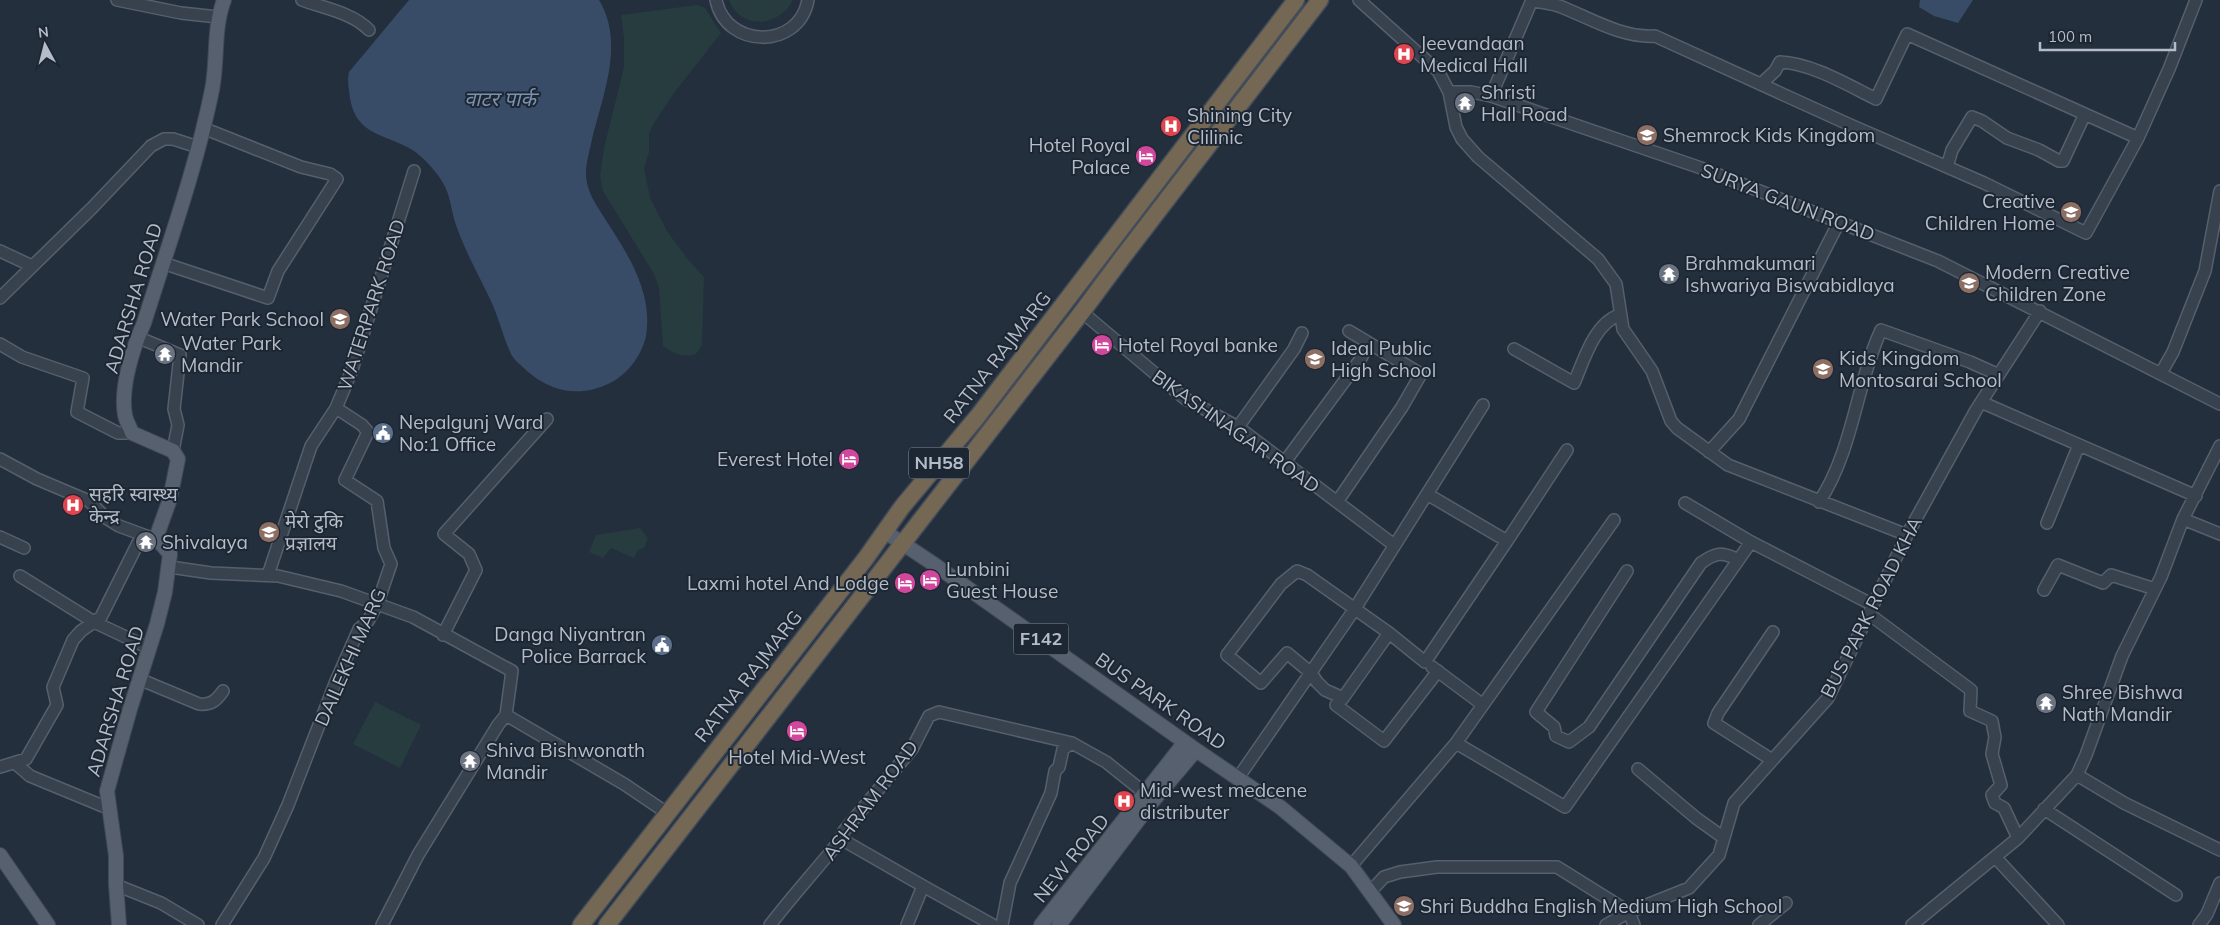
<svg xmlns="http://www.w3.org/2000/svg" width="2220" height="925" font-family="Mulish,'Noto Sans Devanagari',sans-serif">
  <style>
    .green { fill: #263c3f }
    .water { fill: #394c67 }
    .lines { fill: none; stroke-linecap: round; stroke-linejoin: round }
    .minor-casing { stroke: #565f6c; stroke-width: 14 }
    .major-casing { stroke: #414a57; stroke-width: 16 }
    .highway-casing { stroke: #434c59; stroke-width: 19 }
    .minor { stroke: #38414e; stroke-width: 11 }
    .major { stroke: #56606e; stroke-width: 14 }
    .highway { stroke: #746855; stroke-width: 16 }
    .labels { text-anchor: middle; stroke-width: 4; stroke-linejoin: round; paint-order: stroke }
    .shield { fill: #1d2633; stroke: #878f9c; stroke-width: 1 }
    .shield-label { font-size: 18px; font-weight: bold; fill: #b4bcc9 }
    .poi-label { font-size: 19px; fill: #b4bcc9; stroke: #1d2633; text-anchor: start }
    .street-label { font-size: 19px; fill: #b4bcc9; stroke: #1d2633 }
    .water-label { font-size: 20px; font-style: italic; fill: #7c92b1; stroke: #1d2633 }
  </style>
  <rect width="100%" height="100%" fill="#242f3e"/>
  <!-- green -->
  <path class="green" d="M 729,0 L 793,0 C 779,27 741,31 729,0 Z
    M 697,5 L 705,8 L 721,33 L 674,93 L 654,123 L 649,134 L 649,152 L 644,168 L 650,198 L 667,231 L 686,257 L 704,277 L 702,345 L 696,354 C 683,358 674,354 663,346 L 659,288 L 654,274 L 603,191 L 600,176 L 604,148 L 624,67 L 624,38 L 621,15 Z
    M 640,528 L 648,538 L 644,548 L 638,550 L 634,558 L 611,548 L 603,558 L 589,552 L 596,535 Z
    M 375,702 L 421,725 L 400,768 L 353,744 Z"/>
  <!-- water -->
  <path class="water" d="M 409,0 L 599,0 C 626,45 601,98 591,144 C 588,157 584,170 587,183 C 590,198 600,210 607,222 C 629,256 653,293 646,336 C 642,355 628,374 610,383 C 580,398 550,392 526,370 C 521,365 514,360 511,354 C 503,337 499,318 491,301 C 479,276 465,251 456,225 C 451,211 451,196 443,183 C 437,172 424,158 414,151 C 388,134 356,137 350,98 C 349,89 347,81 349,72 Z
    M 1920,0 L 1973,0 L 1958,23 L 1934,16 L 1919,7 Z"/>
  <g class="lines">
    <!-- minor casing -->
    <g class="minor-casing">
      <path id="minor" d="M 117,0 L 181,13 L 218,17
        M 302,0 C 324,8 353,13 369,30
        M 716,0 C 726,49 799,50 808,0
        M 1359,0 L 1438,71 L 1449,92 L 1456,127 L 1462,139 L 1478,157 L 1598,259 L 1616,284 L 1623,329 L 1652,371 L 1671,421 L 1677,428 L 1728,465 L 1907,535
        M 1532,1 C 1541,2 1550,3 1559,6 C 1590,18 1621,38 1655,36 L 1848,124 L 1984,183 L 2086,233 L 2138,138 L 2169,69 L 2196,0
        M 1762,83 L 1775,71 L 1780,62 C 1811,63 1848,85 1876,99 L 1907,34 L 2138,138
        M 1449,92 L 1471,92 L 1491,96 L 1701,168 L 1938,261 L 2220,404
        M 1491,96 L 1532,0
        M 1947,167 L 1952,150 L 1972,117 L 1982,121 L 2007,138 L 2039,150 L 2059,161 L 2063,161 L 2085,114
        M 0,251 L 32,266
        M 163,263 L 268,298 L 278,271 L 337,179 L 330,174 L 301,167 L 203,128
        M 0,298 L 92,208 L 151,146 L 164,139 L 173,139 L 198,147
        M 1082,312 L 1184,398 L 1238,427 L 1394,545
        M 1349,331 L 1369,343
        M 137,337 L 180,355 L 174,409 L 178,425 L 173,451
        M 0,344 L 22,357 L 83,378 L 77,412 L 118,433 L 132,433
        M 1514,349 L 1574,383 C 1584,360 1594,324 1619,315
        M 2161,373 L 2173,352 L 2205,271 L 2220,191
        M 1981,402 L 2196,496
        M 1238,427 L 1294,349 L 1302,333
        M 1709,452 L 1739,419 L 1839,222
        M 0,459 L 37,479 L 89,501 L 106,518 L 119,526 L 149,537
        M 1284,463 L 1360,360 L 1369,343 L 1421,374 L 1402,407 L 1337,502
        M 1427,494 L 1507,541 L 1425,662 L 1389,633 L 1307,575 L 1297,571 L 1281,584 L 1227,655 L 1261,683 L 1287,653 L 1311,673 L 1317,682 L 1325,690 L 1343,698 L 1336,705 L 1384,741 L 1438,671
        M 1819,502 C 1853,451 1856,385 1881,330 L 1970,362 L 1999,375
        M 1685,503 L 1751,542 L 1873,605
        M 2183,519 L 2220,534
        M 2047,523 L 2079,445
        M 0,537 L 24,548
        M 1507,541 L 1567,450
        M 170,567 L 211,573 L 278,576 L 341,591 L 413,617 L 512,671 L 506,715 L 624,784 L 667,813
        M 1627,571 L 1536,712 L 1554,727 L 1556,736 L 1569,742 L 1589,727 L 1701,563 C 1715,553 1722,551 1738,560
        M 268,575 L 311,446 L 336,408 L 352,370 L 414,171
        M 20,576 L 94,622 L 149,648
        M 2044,590 L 2058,565 L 2103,583 L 2111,575 L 2155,589
        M 1869,614 L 1971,690 L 1970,711 L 1992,721 L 1995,737 L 1992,754 L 2001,785 L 1992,795 L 1995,803 L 2004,808 L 2018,838
        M 443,635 L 476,570 L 469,554 L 444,534 L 547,419
        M 1432,667 L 1483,705
        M 139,679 L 199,704 C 211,705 216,701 223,691
        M 1343,698 L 1389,633
        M 1456,743 L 1565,807 L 1751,542
        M 1772,760 L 1714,723 L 1718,713 L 1773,632
        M 15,763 L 30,776 L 110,809
        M 0,767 L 26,759 L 57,705 L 53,687 L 73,640 L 81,631 L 101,617 L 142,535
        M 1638,769 L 1696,818 L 1724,838
        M 2077,775 L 2124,803 L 2220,850
        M 1238,778 L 1354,610 L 1483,405
        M 2044,809 L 2176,895
        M 841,839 L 923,886
        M 1996,858 L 2058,925
        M 1351,866 L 1456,743 L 1614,520
        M 116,885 L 161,903 L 198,925
        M 1371,891 L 1384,877 L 1400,872 L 1437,867 L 1557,867 L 1629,912 L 1634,925
        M 222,925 L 264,858 L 288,805 L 336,681 L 359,629 L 368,621 L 377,605 L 391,564 L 384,548 L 377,501 L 345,480 L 368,432 L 362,425 L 336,408
        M 382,925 L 418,855 L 498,725 L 506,715
        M 770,925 C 793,895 818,868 841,839 L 844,831 L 912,749 L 929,716 L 939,712 L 1072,743 L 1106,762 L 1146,794
        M 907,925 L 923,886 L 993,925
        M 1002,925 L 1010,883 L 1051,793 L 1055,771 L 1059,767 L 1063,749 L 1072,743
        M 1606,925 L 1629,912 L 1689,888 L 1719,855 L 1734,803 L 1828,698 L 1907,535 L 1976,410 L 2040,311
        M 1759,925 L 1786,903
        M 1912,925 L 2018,838 L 2077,775 L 2086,755 L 2122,656 L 2161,577 L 2183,519 L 2220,446
        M 2199,925 L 2207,914 L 2220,883"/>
    </g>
    <!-- major casing -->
    <g class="major-casing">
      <path id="major" d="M 884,531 L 935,565 L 1196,750 L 1280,807 L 1351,866 L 1394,925
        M 0,855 L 48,925
        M 119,925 L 116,885 L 116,856 L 107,791 L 130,709 L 157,624 L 165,592 L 170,554 L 156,538 L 170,499 L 178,459 L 173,451 L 132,433 C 130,427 126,421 125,415 C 120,388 133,347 144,323 C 168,246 196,169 212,90 C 218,60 213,29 224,0
        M 1041,925 L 1185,742
        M 1059,925 L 1152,802 L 1196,750"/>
    </g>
    <!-- highway casing -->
    <g class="highway-casing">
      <path id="highway" d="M 581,925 L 866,558 L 902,507 L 978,416 L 1296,0
        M 607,925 L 1082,312 L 1122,258 L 1320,0"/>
    </g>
    <!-- minor -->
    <use href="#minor" class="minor"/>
    <!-- major -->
    <use href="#major" class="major"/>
    <!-- highway -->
    <use href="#highway" class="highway"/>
  </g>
  <!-- icons -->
  <defs>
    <g id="hospital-disc" transform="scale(1.125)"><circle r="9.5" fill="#e0444e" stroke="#1d2633"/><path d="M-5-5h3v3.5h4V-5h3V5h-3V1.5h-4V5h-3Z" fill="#fff"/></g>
    <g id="temple-disc" transform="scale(1.125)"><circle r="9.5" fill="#6b7280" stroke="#1d2633"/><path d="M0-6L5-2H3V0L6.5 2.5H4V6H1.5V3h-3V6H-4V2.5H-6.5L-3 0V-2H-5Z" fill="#fff"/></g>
    <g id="school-disc" transform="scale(1.125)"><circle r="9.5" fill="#8d6e63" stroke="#1d2633"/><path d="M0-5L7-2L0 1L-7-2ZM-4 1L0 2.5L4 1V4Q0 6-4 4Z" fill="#fff"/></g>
    <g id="hotel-disc" transform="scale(1.125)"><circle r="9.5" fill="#d1479c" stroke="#1d2633"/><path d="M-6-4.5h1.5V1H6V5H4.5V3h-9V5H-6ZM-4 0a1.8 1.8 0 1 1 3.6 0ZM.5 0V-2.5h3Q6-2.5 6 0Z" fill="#fff"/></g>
    <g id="civic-disc" transform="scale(1.125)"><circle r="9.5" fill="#5c6f8a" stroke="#1d2633"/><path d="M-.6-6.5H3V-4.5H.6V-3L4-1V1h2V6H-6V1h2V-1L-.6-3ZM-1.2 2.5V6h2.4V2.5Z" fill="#fff"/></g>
  </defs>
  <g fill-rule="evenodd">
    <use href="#hospital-disc" x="1404" y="54"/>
    <use href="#temple-disc" x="1465" y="103"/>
    <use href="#hospital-disc" x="1171" y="126"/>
    <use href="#school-disc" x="1647" y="135"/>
    <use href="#hotel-disc" x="1146" y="156"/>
    <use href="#school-disc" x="2071" y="212"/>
    <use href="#temple-disc" x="1669" y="274"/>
    <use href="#school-disc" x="1969" y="283"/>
    <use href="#school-disc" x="340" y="319"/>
    <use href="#hotel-disc" x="1102" y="345"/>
    <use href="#temple-disc" x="165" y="354"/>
    <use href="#school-disc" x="1315" y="359"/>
    <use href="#school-disc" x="1823" y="369"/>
    <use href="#civic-disc" x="383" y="433"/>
    <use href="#hotel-disc" x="849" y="459"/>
    <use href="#hospital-disc" x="73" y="505"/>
    <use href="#school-disc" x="269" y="532"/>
    <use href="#temple-disc" x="146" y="542"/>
    <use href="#hotel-disc" x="930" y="580"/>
    <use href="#hotel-disc" x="905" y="583"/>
    <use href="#civic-disc" x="662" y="645"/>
    <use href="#temple-disc" x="2046" y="703"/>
    <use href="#hotel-disc" x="797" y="731"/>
    <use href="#temple-disc" x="470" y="761"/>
    <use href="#hospital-disc" x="1124" y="801"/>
    <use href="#school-disc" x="1404" y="906"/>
  </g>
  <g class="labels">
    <!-- shield labels -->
    <g class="shield">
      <rect x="909" y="447.5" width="60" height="31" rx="4"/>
      <rect x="1013.5" y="623.5" width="55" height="31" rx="4"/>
    </g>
    <g class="shield-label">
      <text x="939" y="469">NH58</text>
      <text x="1041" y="645">F142</text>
    </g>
    <!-- poi labels -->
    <g class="poi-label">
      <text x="1420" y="50">Jeevandaan<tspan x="1420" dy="22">Medical Hall</tspan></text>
      <text x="1481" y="99">Shristi<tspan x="1481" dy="22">Hall Road</tspan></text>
      <text x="1187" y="122">Shining City<tspan x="1187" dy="22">Clilinic</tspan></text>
      <text x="1663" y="142">Shemrock Kids Kingdom</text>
      <text x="1130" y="152" text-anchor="end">Hotel Royal<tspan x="1130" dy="22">Palace</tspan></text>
      <text x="2055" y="208" text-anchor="end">Creative<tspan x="2055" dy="22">Children Home</tspan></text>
      <text x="1685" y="270">Brahmakumari<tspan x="1685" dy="22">Ishwariya Biswabidlaya</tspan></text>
      <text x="1985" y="279">Modern Creative<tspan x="1985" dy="22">Children Zone</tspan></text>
      <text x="324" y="326" text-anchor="end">Water Park School</text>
      <text x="181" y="350">Water Park<tspan x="181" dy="22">Mandir</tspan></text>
      <text x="1118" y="352">Hotel Royal banke</text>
      <text x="1331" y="355">Ideal Public<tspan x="1331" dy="22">High School</tspan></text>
      <text x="1839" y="365">Kids Kingdom<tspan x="1839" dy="22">Montosarai School</tspan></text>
      <text x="399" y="429">Nepalgunj Ward<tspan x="399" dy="22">No:1 Office</tspan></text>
      <text x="833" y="466" text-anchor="end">Everest Hotel</text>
      <text x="89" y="501">सहरि स्वास्थ्य<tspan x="89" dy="22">केन्द्र</tspan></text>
      <text x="285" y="528">मेराे टुकि<tspan x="285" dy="22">प्रज्ञालय</tspan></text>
      <text x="162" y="549">Shivalaya</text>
      <text x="946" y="576">Lunbini<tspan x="946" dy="22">Guest House</tspan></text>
      <text x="889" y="590" text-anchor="end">Laxmi hotel And Lodge</text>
      <text x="646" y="641" text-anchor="end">Danga Niyantran<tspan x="646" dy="22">Police Barrack</tspan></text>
      <text x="2062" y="699">Shree Bishwa<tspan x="2062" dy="22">Nath Mandir</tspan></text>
      <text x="486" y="757">Shiva Bishwonath<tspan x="486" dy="22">Mandir</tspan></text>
      <text x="797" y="764" text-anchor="middle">Hotel Mid-West</text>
      <text x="1140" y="797">Mid-west medcene<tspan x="1140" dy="22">distributer</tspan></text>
      <text x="1420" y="913">Shri Buddha English Medium High School</text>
    </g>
    <!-- street labels -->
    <g class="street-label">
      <text transform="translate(1788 202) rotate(21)" y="7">SURYA GAUN ROAD</text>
      <text transform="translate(133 298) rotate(-73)" y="7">ADARSHA ROAD</text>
      <text transform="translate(371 305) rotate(-72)" y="7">WATERPARK ROAD</text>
      <text transform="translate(997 357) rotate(-52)" y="7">RATNA RAJMARG</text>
      <text transform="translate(1236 431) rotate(35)" y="7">BIKASHNAGAR ROAD</text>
      <text transform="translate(1871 607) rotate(-63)" y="7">BUS PARK ROAD KHA</text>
      <text transform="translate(350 657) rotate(-66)" y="7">DAILEKHI MARG</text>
      <text transform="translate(748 676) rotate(-52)" y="7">RATNA RAJMARG</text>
      <text transform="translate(115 701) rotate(-73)" y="7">ADARSHA ROAD</text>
      <text transform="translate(1161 701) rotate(35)" y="7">BUS PARK ROAD</text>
      <text transform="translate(870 800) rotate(-53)" y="7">ASHRAM ROAD</text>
      <text transform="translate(1071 858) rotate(-51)" y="7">NEW ROAD</text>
    </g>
    <!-- water labels -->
    <g class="water-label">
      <text x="500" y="106">वाटर पार्क</text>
    </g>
  </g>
  <!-- north arrow -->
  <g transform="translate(45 45) rotate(353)" stroke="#1d2633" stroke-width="4" paint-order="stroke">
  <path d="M0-4L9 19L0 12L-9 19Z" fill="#b4bcc9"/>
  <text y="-8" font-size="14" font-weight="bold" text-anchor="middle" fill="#b4bcc9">N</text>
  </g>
  <!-- scale -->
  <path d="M2040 42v8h135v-8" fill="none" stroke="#b4bcc9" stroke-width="2.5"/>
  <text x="2048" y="42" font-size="15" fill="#b4bcc9" stroke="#1d2633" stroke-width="4" paint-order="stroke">100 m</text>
</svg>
